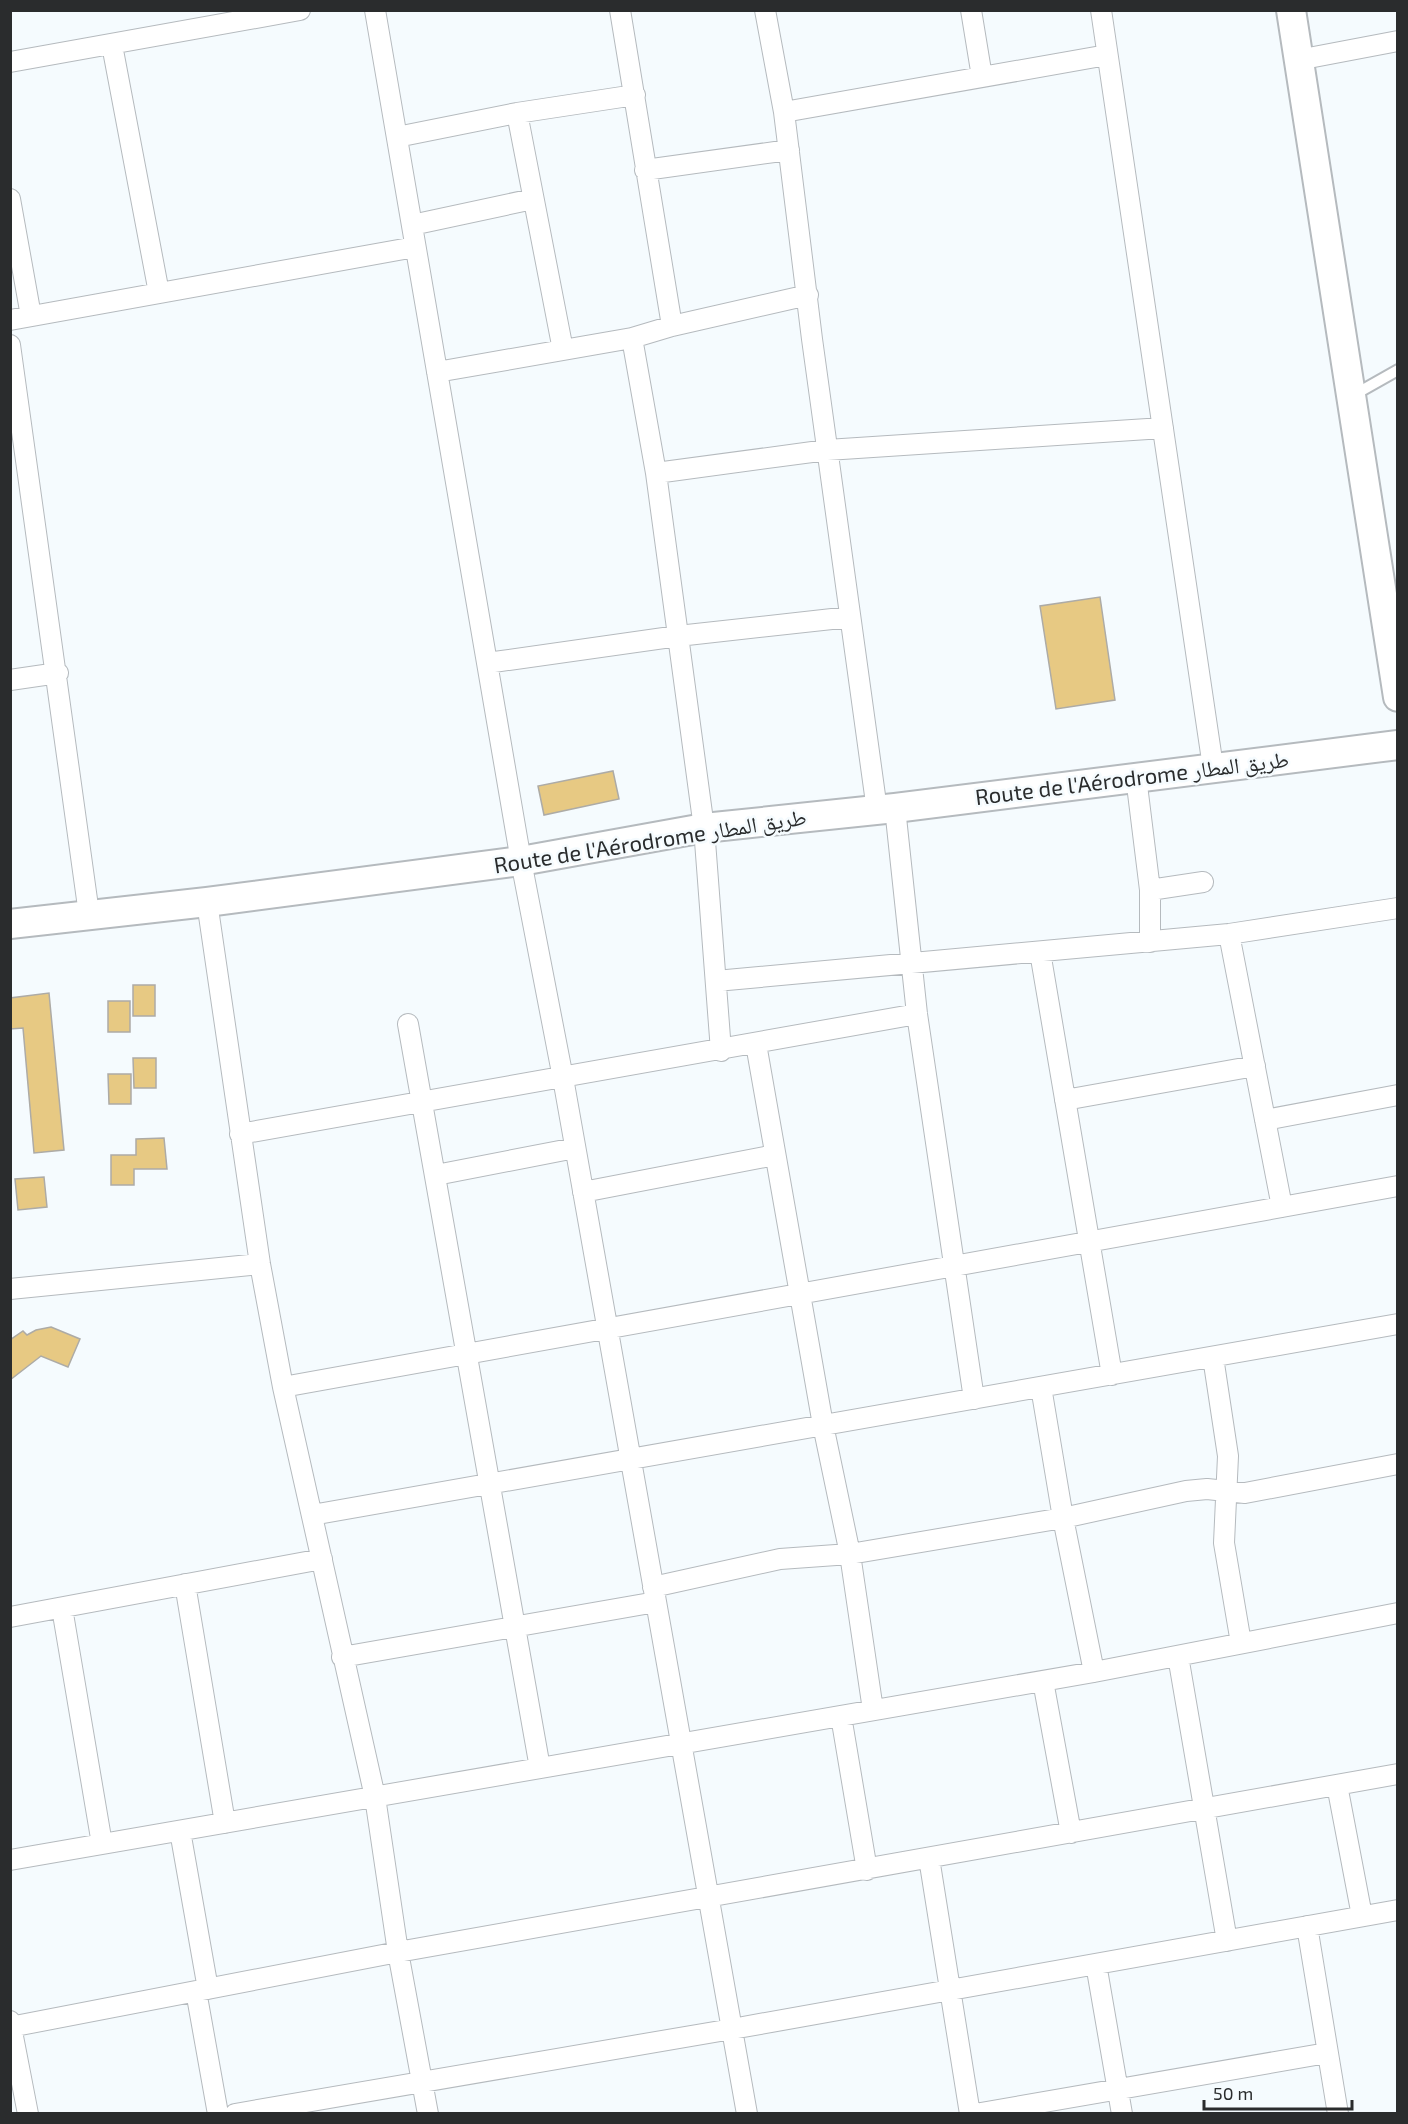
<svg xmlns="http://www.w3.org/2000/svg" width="1408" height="2124" font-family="'Exo 2','Noto Naskh Arabic',sans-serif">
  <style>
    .building { fill: #e7c983; stroke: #adaba6; stroke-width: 1.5 }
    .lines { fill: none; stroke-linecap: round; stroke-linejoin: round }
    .lane-casing { stroke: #b5babe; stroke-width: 14 }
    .street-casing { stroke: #b5babe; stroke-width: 22 }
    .secondary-casing { stroke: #b5babe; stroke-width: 32 }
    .lane { stroke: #fff; stroke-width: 10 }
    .street { stroke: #fff; stroke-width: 20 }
    .secondary { stroke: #fff; stroke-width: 28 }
    .labels { text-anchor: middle; stroke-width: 5; stroke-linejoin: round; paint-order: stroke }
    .street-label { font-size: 22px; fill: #2a2c2d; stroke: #f5fbfe }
  </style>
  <rect width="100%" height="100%" fill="#f5fbfe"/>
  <!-- building -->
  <path class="building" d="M 1100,597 L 1115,700 L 1056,709 L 1040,606 Z
    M 613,771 L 619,799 L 544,815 L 538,786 Z
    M 133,985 L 155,985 L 155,1016 L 133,1016 Z
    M 49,993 L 64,1150 L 34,1153 L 23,1028 L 10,1029 L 10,998 Z
    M 108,1001 L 130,1001 L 130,1032 L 108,1032 Z
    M 133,1058 L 156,1058 L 156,1088 L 134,1088 Z
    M 108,1074 L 131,1074 L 131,1104 L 109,1104 Z
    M 164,1138 L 167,1169 L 134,1169 L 134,1185 L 111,1185 L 111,1155 L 136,1155 L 136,1139 Z
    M 44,1177 L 47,1207 L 18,1210 L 15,1179 Z
    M 51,1327 L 80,1339 L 68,1367 L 41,1356 L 10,1380 L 10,1340 L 23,1331 L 27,1335 L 36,1330 Z"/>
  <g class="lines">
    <!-- lane casing -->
    <g class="lane-casing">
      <path id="lane" d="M 1352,396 L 1398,370"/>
    </g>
    <!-- street casing -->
    <g class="street-casing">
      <path id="street" d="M 375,10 L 521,861 L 563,1078 L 747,2114
        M 620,10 L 672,326
        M 765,10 L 784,112 L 812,339 L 877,810
        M 971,10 L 982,77
        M 1101,10 L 1213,767
        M 112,45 L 159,293
        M 1298,60 L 1398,41
        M 10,62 L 300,10
        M 784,112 L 1107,55
        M 517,113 L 563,350
        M 397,137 L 517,113 L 635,95
        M 645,170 L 789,150
        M 10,199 L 31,316
        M 412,225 L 533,199
        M 10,320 L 415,247
        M 632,338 L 656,473 L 704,828 L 721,1051
        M 10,345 L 89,914
        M 437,372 L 632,338 L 672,326 L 808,295
        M 656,473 L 827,450 L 1163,428
        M 487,663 L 678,636 L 850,617
        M 10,680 L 58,673
        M 1136,777 L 1150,890 L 1150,942
        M 895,808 L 917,1014 L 974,1399
        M 1150,890 L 1203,882
        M 207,902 L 260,1264 L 283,1387 L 375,1797 L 398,1952 L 428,2114
        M 1229,934 L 1282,1207
        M 1040,952 L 1112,1375
        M 716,981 L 1229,934 L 1398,908
        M 408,1024 L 540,1768
        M 756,1044 L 823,1425 L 850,1554 L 873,1710
        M 1065,1100 L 1255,1066
        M 1265,1120 L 1398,1095
        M 240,1134 L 917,1014
        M 436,1175 L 575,1148
        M 583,1192 L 775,1155
        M 10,1289 L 260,1264
        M 1213,1357 L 1228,1456 L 1224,1543 L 1241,1643
        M 283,1387 L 1398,1186
        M 1041,1387 L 1063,1518 L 1094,1672
        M 312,1515 L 1398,1324
        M 185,1584 L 225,1823
        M 653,1587 L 780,1559 L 850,1554 L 1063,1518 L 1186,1491 L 1207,1489 L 1245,1493 L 1398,1464
        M 62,1608 L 102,1844
        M 10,1617 L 322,1559
        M 1178,1656 L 1227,1941
        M 342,1657 L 656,1602
        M 1043,1681 L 1071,1833
        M 841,1716 L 867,1870
        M 1337,1785 L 1362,1916
        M 180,1831 L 208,1989
        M 929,1858 L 970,2114
        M 10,1860 L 1094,1672 L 1398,1613
        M 1307,1926 L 1338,2114
        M 1096,1964 L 1122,2114
        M 196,1991 L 218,2114
        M 10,2021 L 28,2114
        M 10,2027 L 398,1952 L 1398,1774
        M 235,2114 L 732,2029 L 1398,1910
        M 975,2114 L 1327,2053"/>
    </g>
    <!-- secondary casing -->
    <g class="secondary-casing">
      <path id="secondary" d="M 1291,10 L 1398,697
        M 10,924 L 207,902 L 521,861 L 704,828 L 895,808 L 1398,745"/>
    </g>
    <!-- lane -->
    <use href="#lane" class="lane"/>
    <!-- street -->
    <use href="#street" class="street"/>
    <!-- secondary -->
    <use href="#secondary" class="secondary"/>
  </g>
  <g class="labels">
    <!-- street labels -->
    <g class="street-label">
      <text transform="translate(1132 778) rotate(-7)" y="8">Route de l'Aérodrome طريق المطار</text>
      <text transform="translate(650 841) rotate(-9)" y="8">Route de l'Aérodrome طريق المطار</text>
    </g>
  </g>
  <!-- border -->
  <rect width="1408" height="2124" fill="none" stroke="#2a2c2d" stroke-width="24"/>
  <!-- scale -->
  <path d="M1204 2100v9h148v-9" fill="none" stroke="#2a2c2d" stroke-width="3"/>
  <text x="1213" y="2100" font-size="18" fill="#2a2c2d" stroke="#f5fbfe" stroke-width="4.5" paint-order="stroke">50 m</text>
</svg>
